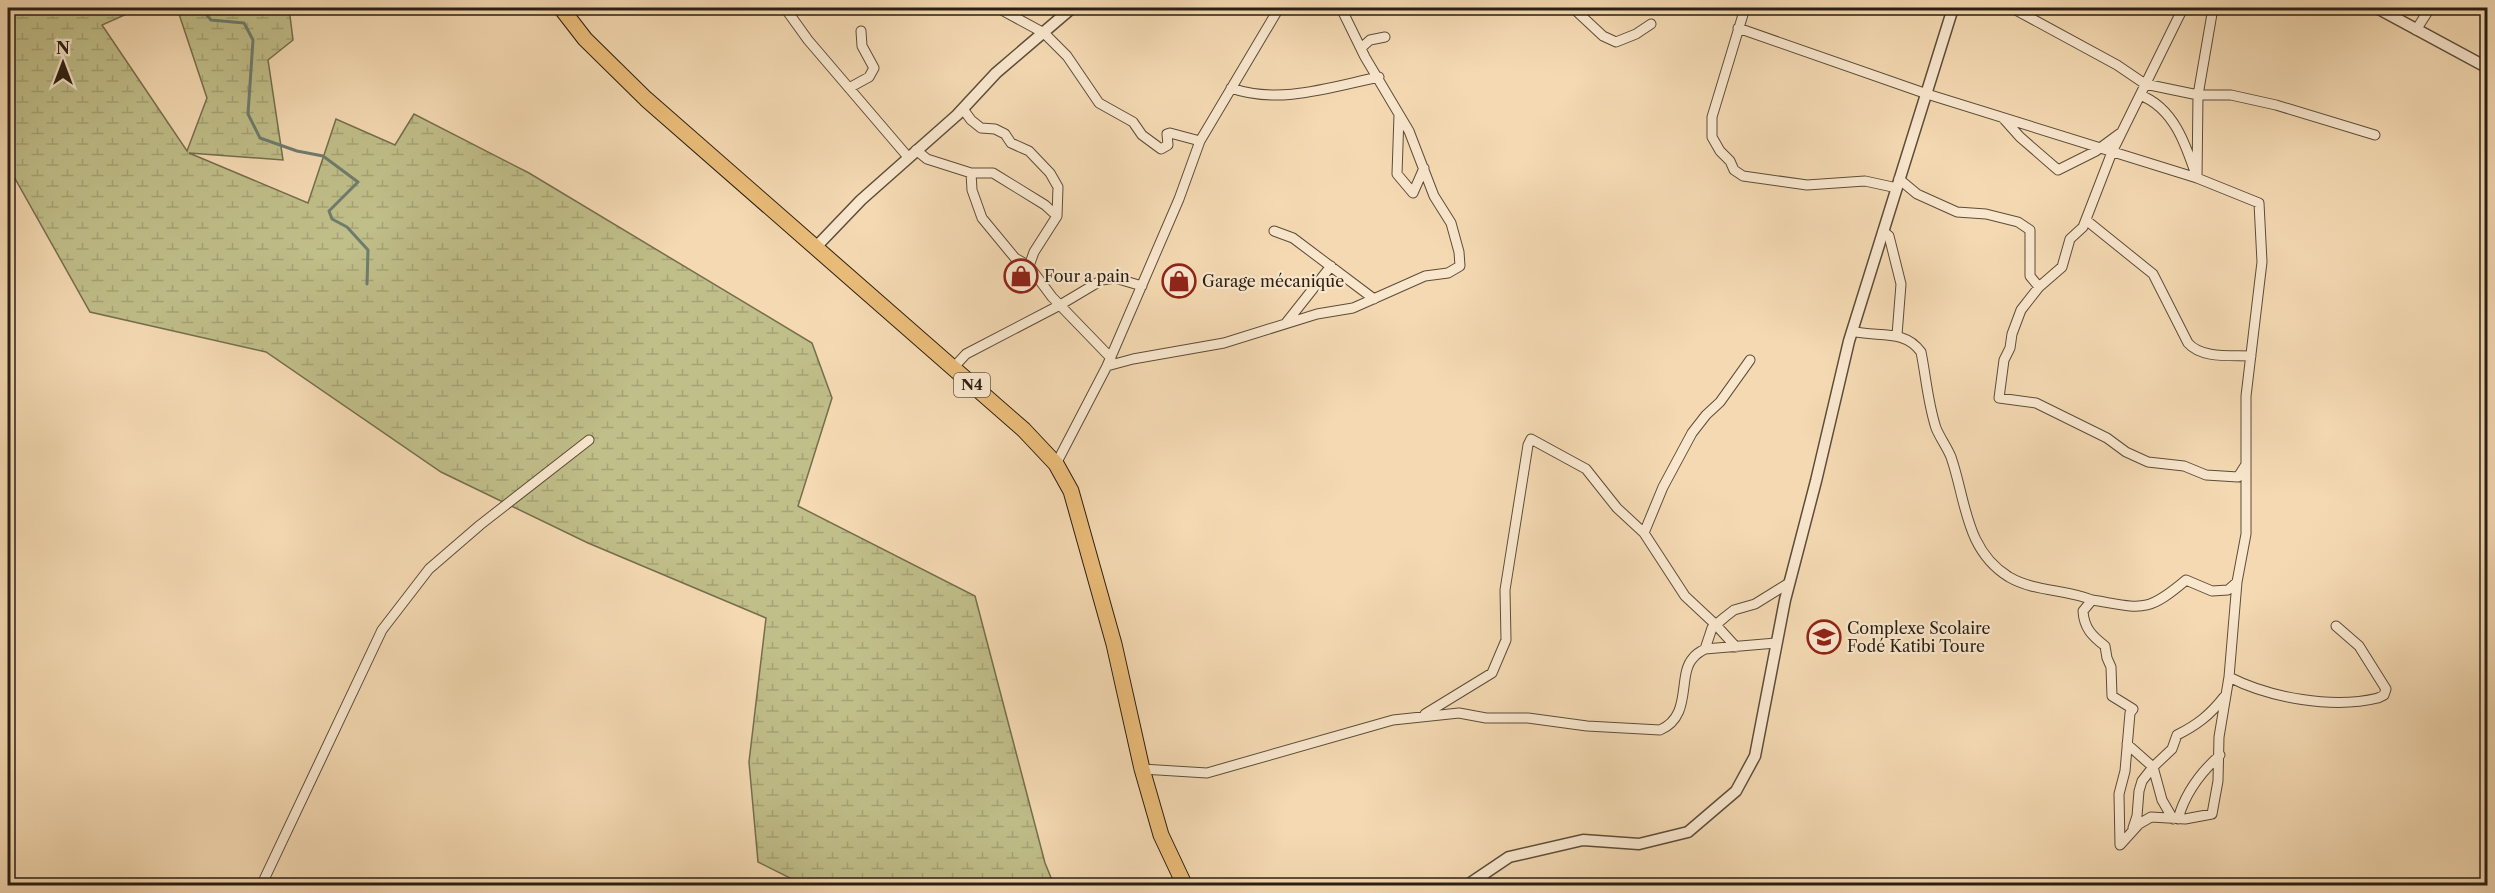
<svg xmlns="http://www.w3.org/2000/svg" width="2495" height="893" font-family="'Libre Caslon Text',serif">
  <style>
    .wetland { fill: url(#wetland-marsh); stroke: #756e4d; stroke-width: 1.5 }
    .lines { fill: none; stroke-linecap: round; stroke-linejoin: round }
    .stream { stroke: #6e7c6f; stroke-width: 3 }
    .minor-casing { stroke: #5c4d39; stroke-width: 11 }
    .tertiary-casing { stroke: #5c4d39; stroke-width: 13 }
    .trunk-casing { stroke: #2a1e11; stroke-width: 17 }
    .minor { stroke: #f8e6cd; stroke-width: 9 }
    .tertiary { stroke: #f8e6cd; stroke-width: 10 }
    .trunk { stroke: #eabc79; stroke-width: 15 }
    .labels { text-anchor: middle; stroke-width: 4.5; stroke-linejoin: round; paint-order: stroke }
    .shield { fill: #f8e6cd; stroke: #685a49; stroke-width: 1.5 }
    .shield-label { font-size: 15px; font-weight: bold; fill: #2a1e11 }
    .poi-label { font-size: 16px; fill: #2a1e11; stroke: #f8e6cd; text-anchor: start }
  </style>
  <defs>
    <pattern id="wetland-marsh" width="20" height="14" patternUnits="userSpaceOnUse" patternTransform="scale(1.5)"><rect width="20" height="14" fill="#c0be89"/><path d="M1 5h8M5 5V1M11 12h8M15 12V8" fill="none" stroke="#a5a375"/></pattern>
  </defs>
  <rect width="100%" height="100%" fill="#f4d9b2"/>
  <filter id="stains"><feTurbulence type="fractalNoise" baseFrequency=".00333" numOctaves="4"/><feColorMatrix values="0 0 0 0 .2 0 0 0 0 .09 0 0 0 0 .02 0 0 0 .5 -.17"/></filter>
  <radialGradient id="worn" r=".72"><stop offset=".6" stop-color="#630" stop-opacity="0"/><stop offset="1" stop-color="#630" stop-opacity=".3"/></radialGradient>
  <!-- wetland -->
  <path class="wetland" d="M 8,8 L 140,8 L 102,25 L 187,151 L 207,98 L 177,8 L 289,8 L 293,40 L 268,60 L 283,160 L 189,153 L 308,203 L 336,119 L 395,145 L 414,114 L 529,173 L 812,343 L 832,398 L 798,506 L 975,596 L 1045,863 L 1054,885 L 804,885 L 758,862 L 749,762 L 766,618 L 588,543 L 441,472 L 266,352 L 90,312 L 8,166 Z"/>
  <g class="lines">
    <!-- stream -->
    <path class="stream" d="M 201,8 L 211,20 L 244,23 L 253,40 L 248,114 L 260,138 L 297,151 L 323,156 L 358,182 L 329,211 L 332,219 L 347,227 L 368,250 L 367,284"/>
    <!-- minor casing -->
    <g class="minor-casing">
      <path id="minor" d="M 785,8 L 808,40 L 908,157
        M 998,8 L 1044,33 L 1067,56 L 1099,103 L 1133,122 L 1142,135 L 1161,149 L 1168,145 L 1167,134 L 1170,133 L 1200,141
        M 1573,8 L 1603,36 L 1616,42 L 1636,34 L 1651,24
        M 1745,8 L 1712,117 L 1712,137 L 1720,151 L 1730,161 L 1734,170 L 1743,176 L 1807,185 L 1865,181 L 1897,188
        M 2012,8 L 2117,65 L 2145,84 L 2198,95 L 2231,95 L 2276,105 L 2375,135
        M 1738,28 L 1927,94 L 2197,178 L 2259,203 L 2262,262 L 2246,396 L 2246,534 L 2237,582 L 2229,677 C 2270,698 2333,709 2378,698 L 2384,695 L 2386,689 L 2359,646 L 2336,626
        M 2416,30 L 2430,8
        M 1361,48 L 1370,40 L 1385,37
        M 849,88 L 869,77 L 874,68 L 862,46 L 861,31
        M 1231,88 C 1279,105 1331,87 1379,77
        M 2140,95 C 2174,108 2186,145 2197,178 L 2198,95 L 2213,8
        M 963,109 L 971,120 L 981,128 L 995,129 L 1005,134 L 1011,143 L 1029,151 L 1050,173 L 1058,187 L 1057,216 L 1034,252 L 1029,266
        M 1399,115 L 1397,174 L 1413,193 L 1424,168
        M 2003,118 L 2020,137 L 2058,170 L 2096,151 L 2119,134
        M 916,150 L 927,159 L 971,173 L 993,173 L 1045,205 L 1057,216
        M 971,173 L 972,190 L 982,218 L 1015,258 L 1029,266 L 1052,297 L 1111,358
        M 1899,179 L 1917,194 L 1957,212 L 1986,214 L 2018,222 L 2030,230 L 2030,276 L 2039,287 L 2062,267 L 2070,239 L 2083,227 L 2112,152 L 2183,8
        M 2086,220 L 2153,274 L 2188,343 C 2202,359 2231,355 2251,356
        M 1274,231 L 1293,238 L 1374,299
        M 1883,231 L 1889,236 L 1901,284 L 1897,335
        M 2039,287 L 2021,310 L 2012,334 L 2010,348 L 2004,360 L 1999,398 L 2036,403 L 2107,438 L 2126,452 L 2148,462 L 2184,466 L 2206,475 L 2238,477 L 2245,466
        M 1286,323 L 1331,266
        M 1852,331 C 1876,338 1904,328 1921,352 C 1926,377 1928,404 1936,428 C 1940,438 1947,447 1951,457 C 1966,500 1965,550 2009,577 C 2035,592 2065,589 2092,600 L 2083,611 C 2084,628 2092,636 2105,646 L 2107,658 L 2111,667 L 2112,696 L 2133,709 L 2130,713 L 2125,771 L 2119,794 L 2120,845 L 2139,824 L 2151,817 L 2185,819 L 2212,814 L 2218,781 L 2219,737 L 2229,677
        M 1107,366 L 1133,359 L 1224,343 L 1317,314 L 1353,308 L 1425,276 L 1448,273 L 1460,266 L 1459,252 L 1451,223 L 1434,196 L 1409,131 L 1365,57 L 1341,8
        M 953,368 L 966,354 L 1060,305 L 1102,280 L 1115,278 L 1142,286
        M 1056,464 L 1107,366 L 1179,199 L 1200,141 L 1279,8
        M 1644,533 L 1663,487 L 1692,433 L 1706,415 L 1720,402 L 1750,360
        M 2092,600 C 2142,608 2146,614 2186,580 L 2212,591 L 2228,590 L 2237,582
        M 1705,649 L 1712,628 L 1725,617 L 1734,610 L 1755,604 L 1789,583
        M 1425,714 L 1492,673 L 1506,640 L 1505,590 L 1528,445 L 1531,439 L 1586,469 L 1617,508 L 1644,533 L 1685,596 L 1716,625 L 1736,647
        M 2127,744 L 2153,767 L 2162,800 L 2173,819
        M 1142,769 L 1207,773 L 1393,720 L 1459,713 L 1486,718 L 1528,718 L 1587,726 L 1660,730 C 1693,716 1677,675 1693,658 C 1696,654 1701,651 1705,649 L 1776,643
        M 2178,819 C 2185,793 2200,773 2220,755
        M 2133,828 L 2137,816 L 2139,791 L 2142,781 L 2153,767 L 2172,749 L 2177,735 C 2197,725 2210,715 2224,697
        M 261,886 L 382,630 L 429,569 L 480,525 L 589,440"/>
    </g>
    <!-- tertiary casing -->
    <g class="tertiary-casing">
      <path id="tertiary" d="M 2377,8 L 2488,68
        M 815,248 L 861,200 L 957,115 L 996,73 L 1072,8
        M 1466,886 L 1509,857 L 1583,840 L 1639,844 L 1688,832 L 1736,791 L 1755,756 L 1785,600 L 1816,481 L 1849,341 L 1953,8"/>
    </g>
    <!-- trunk casing -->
    <g class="trunk-casing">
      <path id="trunk" d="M 561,8 L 585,39 L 646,99 L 1024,430 L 1056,464 L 1071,491 L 1114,644 L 1142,769 L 1161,835 L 1185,886"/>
    </g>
    <!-- minor -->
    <use href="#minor" class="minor"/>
    <!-- tertiary -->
    <use href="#tertiary" class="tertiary"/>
    <!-- trunk -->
    <use href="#trunk" class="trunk"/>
  </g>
  <!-- icons -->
  <defs>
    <g id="shop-ring" transform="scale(1.725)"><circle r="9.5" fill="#f8e6cd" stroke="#8f2418" stroke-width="1.5"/><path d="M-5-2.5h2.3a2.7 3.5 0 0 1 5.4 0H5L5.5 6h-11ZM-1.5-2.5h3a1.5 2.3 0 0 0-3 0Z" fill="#8f2418"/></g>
    <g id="school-ring" transform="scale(1.725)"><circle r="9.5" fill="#f8e6cd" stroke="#8f2418" stroke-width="1.5"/><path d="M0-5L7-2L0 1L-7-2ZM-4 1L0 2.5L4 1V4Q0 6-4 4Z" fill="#8f2418"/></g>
  </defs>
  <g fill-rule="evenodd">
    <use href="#shop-ring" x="1021" y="276"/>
    <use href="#shop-ring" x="1179" y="281"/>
    <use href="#school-ring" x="1824" y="637"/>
  </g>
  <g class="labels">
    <!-- shield labels -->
    <rect class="shield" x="954" y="373" width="36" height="24" rx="4.5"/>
    <g class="shield-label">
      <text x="972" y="390">N4</text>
    </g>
    <!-- poi labels -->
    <g class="poi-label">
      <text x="1044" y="282">Four a pain</text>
      <text x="1202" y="287">Garage mécanique</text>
      <text x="1847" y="634">Complexe Scolaire<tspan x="1847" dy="18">Fodé Katibi Toure</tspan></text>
    </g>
  </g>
  <!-- margin -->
  <rect width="2495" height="893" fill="none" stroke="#f4d9b2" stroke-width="30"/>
  <rect x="9" y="9" width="2477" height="875" fill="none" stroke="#2a1e11" stroke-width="3"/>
  <rect x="15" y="15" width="2465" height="863" fill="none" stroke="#2a1e11" stroke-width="1.5"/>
  <!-- north arrow -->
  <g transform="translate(63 63)" stroke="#f8e6cd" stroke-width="4.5" paint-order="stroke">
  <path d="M0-4.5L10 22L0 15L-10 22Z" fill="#2a1e11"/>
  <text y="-9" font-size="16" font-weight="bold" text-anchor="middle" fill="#2a1e11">N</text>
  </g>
  <rect width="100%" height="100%" filter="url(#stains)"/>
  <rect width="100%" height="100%" fill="url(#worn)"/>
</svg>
